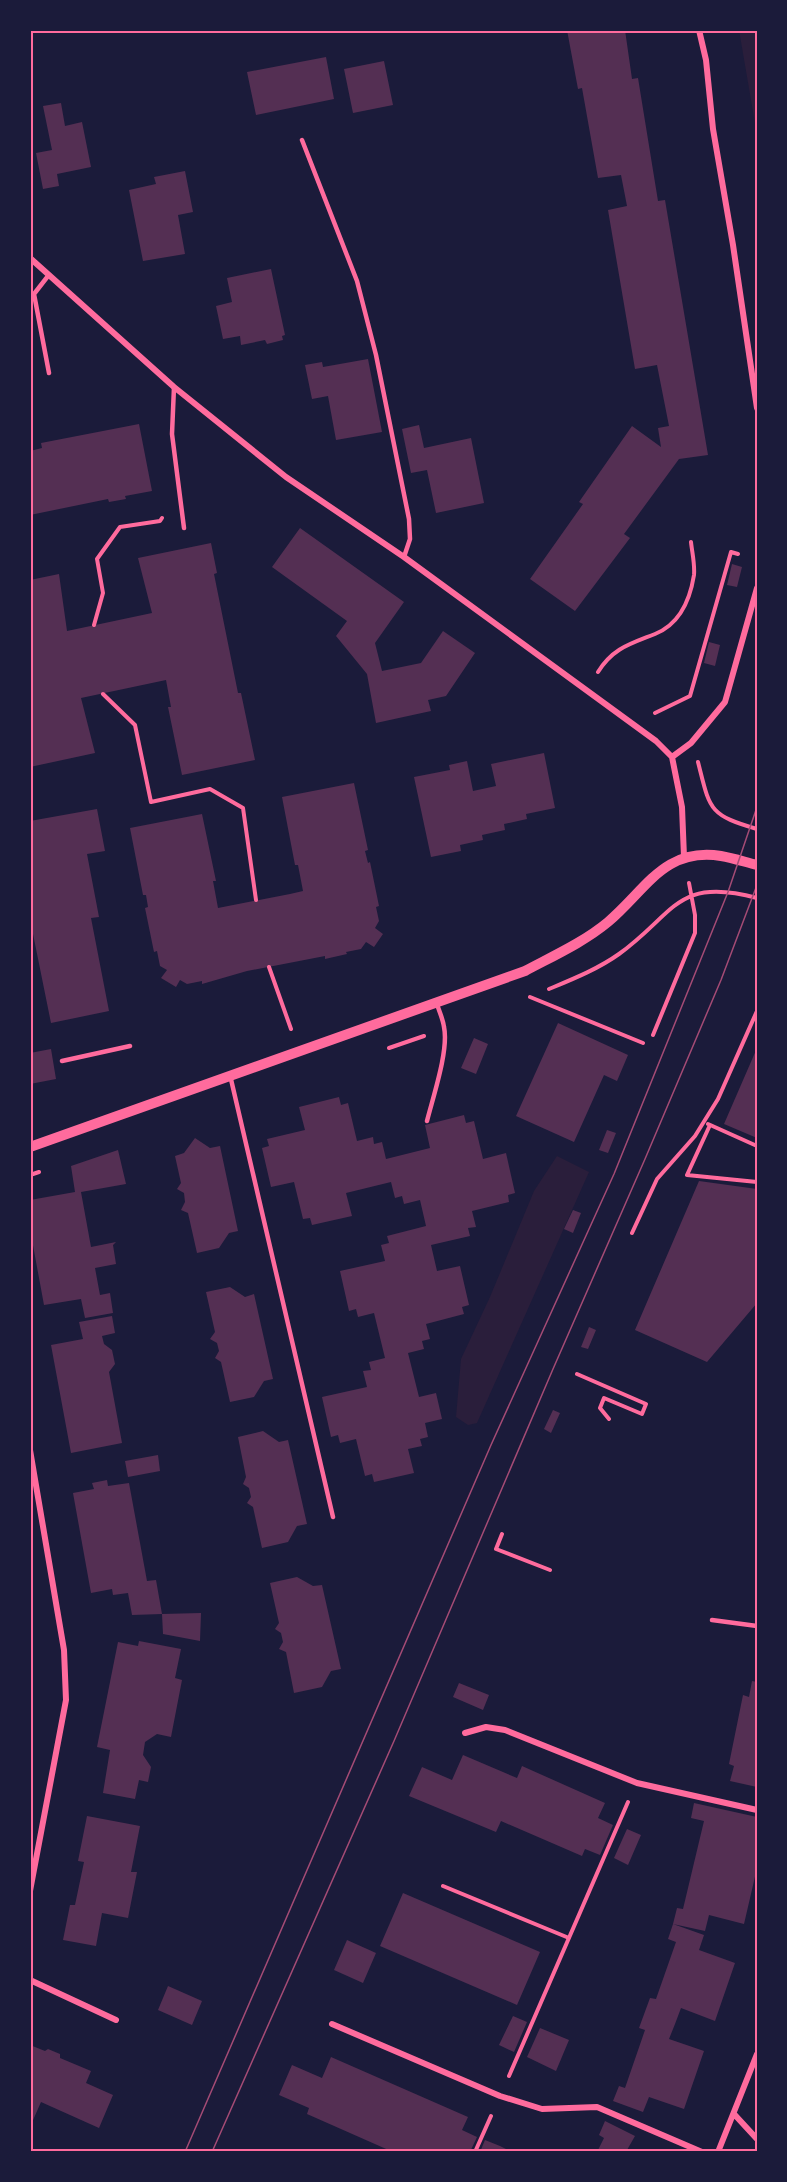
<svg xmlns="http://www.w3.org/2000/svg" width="787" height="2182" font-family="Poppins,sans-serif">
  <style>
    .green { fill: #2a1e3b }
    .building { fill: #542f53 }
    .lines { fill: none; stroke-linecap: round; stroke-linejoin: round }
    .path { stroke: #ff6b9d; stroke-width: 4 }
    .service { stroke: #ff6b9d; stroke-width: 4.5 }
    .minor { stroke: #ff6b9d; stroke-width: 6 }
    .tertiary { stroke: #ff6b9d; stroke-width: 10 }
    .tram { stroke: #a44b75; stroke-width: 1.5 }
    .neatline { fill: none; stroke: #ff6b9d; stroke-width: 2 }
  </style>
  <rect width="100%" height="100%" fill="#1b1b3a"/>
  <!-- green -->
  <path class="green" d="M 739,30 L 757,30 L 757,135 Z
    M 557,1156 L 589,1172 L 477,1423 L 468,1425 L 456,1417 L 461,1359 L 490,1297 L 534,1191 Z"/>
  <!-- building -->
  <path class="building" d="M 567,30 L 625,30 L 632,79 L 638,78 L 658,201 L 665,200 L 708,455 L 679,459 L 624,534 L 630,538 L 575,611 L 530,579 L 583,504 L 579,502 L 632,426 L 661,447 L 658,428 L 669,426 L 657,365 L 635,369 L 608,210 L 627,206 L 621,175 L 598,178 L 582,88 L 578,89 Z
    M 326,57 L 334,99 L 256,115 L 247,72 Z
    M 384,61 L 393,105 L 353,113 L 344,69 Z
    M 61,103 L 65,126 L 82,122 L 91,167 L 57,174 L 59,186 L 43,189 L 36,153 L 52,150 L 43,106 Z
    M 185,171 L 193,212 L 178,215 L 185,254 L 143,261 L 129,190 L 156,184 L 154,177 Z
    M 271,269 L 285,335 L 282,336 L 283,340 L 267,344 L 265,340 L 241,345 L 240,336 L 223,339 L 216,306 L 232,302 L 227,278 Z
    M 368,359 L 382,432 L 336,440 L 328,396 L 312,399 L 305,365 L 322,362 L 323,367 Z
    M 139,424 L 152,491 L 125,496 L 126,499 L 109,502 L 108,499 L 30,515 L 30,451 L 42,448 L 41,443 Z
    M 419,425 L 424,448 L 471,438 L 484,503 L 436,513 L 427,470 L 411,473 L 402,429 Z
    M 300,528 L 404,602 L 375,643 L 382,671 L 421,663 L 443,631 L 475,653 L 446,696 L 428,700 L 431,711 L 376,723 L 367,674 L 336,636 L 347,621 L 272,567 Z
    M 211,543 L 217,573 L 214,574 L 238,693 L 241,693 L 255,760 L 182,775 L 168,707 L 171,707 L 166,680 L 81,698 L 95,753 L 30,767 L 30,580 L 59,574 L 67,631 L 152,613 L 138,558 Z
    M 732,564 L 742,567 L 737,587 L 727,585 Z
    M 709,642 L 720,645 L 715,666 L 704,663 Z
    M 544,753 L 555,808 L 526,814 L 527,819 L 504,824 L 505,830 L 482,835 L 483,840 L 460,845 L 461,851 L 431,857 L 414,777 L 450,770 L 449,765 L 467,761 L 473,791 L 496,786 L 491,764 Z
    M 354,783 L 368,850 L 365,851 L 368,863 L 370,862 L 379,906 L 376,907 L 379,921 L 375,928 L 383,934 L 374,947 L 366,942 L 361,949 L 346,952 L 347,954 L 325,959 L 325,956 L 247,971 L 202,984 L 202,981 L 187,984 L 180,980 L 176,987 L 161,978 L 167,970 L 160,966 L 157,951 L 154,952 L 145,908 L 148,907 L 146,895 L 143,895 L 130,828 L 202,814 L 216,881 L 213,881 L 218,908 L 290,894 L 303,891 L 298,865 L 295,865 L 282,797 Z
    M 97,809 L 105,851 L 87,854 L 99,917 L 91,918 L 109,1011 L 51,1023 L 32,929 L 30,929 L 30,821 Z
    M 558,1023 L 628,1055 L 617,1081 L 604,1075 L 574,1142 L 516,1116 Z
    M 474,1038 L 488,1044 L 476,1074 L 461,1068 Z
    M 757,1048 L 757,1138 L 724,1124 Z
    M 51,1049 L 56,1079 L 30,1084 L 30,1053 Z
    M 339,1097 L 341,1105 L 348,1103 L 357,1141 L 373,1137 L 374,1144 L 382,1142 L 386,1159 L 430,1148 L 425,1125 L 464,1115 L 466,1123 L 474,1121 L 483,1159 L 506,1153 L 515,1193 L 508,1195 L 509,1202 L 472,1211 L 476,1227 L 468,1228 L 470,1236 L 431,1245 L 437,1271 L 460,1266 L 469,1305 L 462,1307 L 464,1314 L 426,1324 L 430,1339 L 422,1341 L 424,1349 L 408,1353 L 419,1397 L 436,1393 L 442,1419 L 425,1423 L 428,1437 L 420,1439 L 422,1446 L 408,1449 L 414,1473 L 374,1482 L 372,1474 L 365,1476 L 356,1439 L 340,1443 L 338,1435 L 331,1437 L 322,1397 L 367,1387 L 363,1371 L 371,1370 L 369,1362 L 385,1358 L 374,1313 L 358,1317 L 356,1309 L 349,1311 L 340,1271 L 385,1261 L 381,1245 L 389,1243 L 387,1236 L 426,1226 L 420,1200 L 404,1204 L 402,1196 L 395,1198 L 391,1182 L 346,1193 L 352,1216 L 312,1225 L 310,1218 L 303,1219 L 294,1182 L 271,1187 L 262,1148 L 269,1146 L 267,1139 L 305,1130 L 299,1107 Z
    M 607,1130 L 616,1133 L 608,1153 L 599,1150 Z
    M 195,1138 L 210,1148 L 220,1146 L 238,1231 L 229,1233 L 219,1248 L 197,1253 L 188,1213 L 181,1210 L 185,1202 L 184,1193 L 177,1189 L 181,1183 L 175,1156 L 184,1153 Z
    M 118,1150 L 126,1184 L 81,1192 L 91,1247 L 116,1242 L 113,1245 L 116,1264 L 95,1268 L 100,1295 L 110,1293 L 113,1313 L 85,1318 L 81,1299 L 44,1305 L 30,1229 L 30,1200 L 75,1192 L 71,1166 Z
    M 699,1181 L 757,1189 L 757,1303 L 707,1362 L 635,1330 Z
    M 573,1210 L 581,1213 L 573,1233 L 564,1229 Z
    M 230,1287 L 245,1297 L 254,1294 L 273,1379 L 264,1381 L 254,1397 L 230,1402 L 221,1362 L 215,1358 L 219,1351 L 217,1343 L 210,1339 L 215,1332 L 206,1292 Z
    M 112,1316 L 115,1333 L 102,1336 L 104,1344 L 112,1350 L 115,1364 L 109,1372 L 122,1443 L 71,1453 L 51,1345 L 83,1339 L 79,1322 Z
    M 589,1327 L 596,1330 L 588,1349 L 581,1347 Z
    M 553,1410 L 560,1413 L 551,1433 L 544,1429 Z
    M 263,1431 L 279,1442 L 288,1440 L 307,1524 L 297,1526 L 288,1542 L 262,1548 L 253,1507 L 247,1503 L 251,1497 L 249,1488 L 243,1484 L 246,1477 L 238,1437 Z
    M 158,1455 L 160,1471 L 128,1477 L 125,1461 Z
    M 107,1480 L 108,1486 L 129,1483 L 147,1581 L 156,1580 L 162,1614 L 132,1615 L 128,1593 L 113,1595 L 112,1589 L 91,1593 L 73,1493 L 94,1489 L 92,1483 Z
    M 297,1577 L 313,1586 L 322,1585 L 341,1669 L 331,1671 L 322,1687 L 294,1693 L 286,1652 L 279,1649 L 283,1642 L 281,1633 L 275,1629 L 279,1623 L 270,1583 Z
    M 201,1613 L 200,1641 L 163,1634 L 162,1614 Z
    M 139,1641 L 181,1649 L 175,1678 L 182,1680 L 171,1737 L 157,1734 L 145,1742 L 143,1755 L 151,1767 L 148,1782 L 139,1780 L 135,1799 L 103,1793 L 110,1750 L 97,1747 L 118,1642 L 138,1646 Z
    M 752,1681 L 757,1682 L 757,1787 L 730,1781 L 734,1766 L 729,1764 L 743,1695 L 749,1697 Z
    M 459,1683 L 489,1695 L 483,1710 L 453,1697 Z
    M 463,1755 L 517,1778 L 522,1766 L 605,1803 L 598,1818 L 613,1825 L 600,1855 L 585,1849 L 582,1856 L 501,1821 L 496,1832 L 409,1796 L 422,1767 L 452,1780 Z
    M 694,1803 L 757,1817 L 755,1833 L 757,1834 L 757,1868 L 744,1924 L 709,1915 L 705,1931 L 673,1924 L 677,1908 L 683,1909 L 704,1821 L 691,1818 Z
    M 87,1816 L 140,1826 L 131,1872 L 137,1872 L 128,1918 L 102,1913 L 96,1946 L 63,1940 L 70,1905 L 75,1905 L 84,1862 L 78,1861 Z
    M 627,1829 L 641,1835 L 628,1865 L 614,1858 Z
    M 403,1893 L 540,1952 L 517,2005 L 380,1946 Z
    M 673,1924 L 704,1935 L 699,1950 L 735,1963 L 715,2021 L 681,2008 L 675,2024 L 669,2039 L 704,2051 L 684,2109 L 649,2097 L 643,2112 L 613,2101 L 619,2086 L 625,2088 L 645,2030 L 639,2028 L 650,1998 L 656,1999 L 676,1942 L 668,1939 Z
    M 347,1940 L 376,1953 L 363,1983 L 334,1970 Z
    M 168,1986 L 202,2001 L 192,2025 L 158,2010 Z
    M 513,2016 L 527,2022 L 514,2052 L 499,2045 Z
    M 540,2028 L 569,2040 L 556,2071 L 527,2057 Z
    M 30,2045 L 45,2051 L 48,2049 L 60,2054 L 60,2058 L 91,2071 L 86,2083 L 113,2095 L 99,2128 L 41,2102 L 30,2127 Z
    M 331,2057 L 468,2117 L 462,2130 L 477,2137 L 470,2152 L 393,2152 L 307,2114 L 309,2108 L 279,2095 L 292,2065 L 322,2078 Z
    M 605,2121 L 635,2136 L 627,2150 L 631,2152 L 597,2152 L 604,2138 L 599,2135 Z
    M 485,2140 L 500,2146 L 512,2152 L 480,2152 Z"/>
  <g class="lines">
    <!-- path -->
    <path class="path" d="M 94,625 L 103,593 L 97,559 L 120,527 L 160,521 L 162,518
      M 598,672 C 613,648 630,644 655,634 C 680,624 690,600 694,575 C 695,564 692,552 691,542
      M 103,694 L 135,725 L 151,802 L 210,789 L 243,808 L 256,900
      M 655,713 L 690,696 L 731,552 L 738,554
      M 698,762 C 710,809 708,815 757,829
      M 269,967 L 291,1029
      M 549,989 C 573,979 598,969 619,954 C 675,914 676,876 757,898
      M 530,997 L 643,1043
      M 653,1035 L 695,933 L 695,915 L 689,883
      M 389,1048 L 424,1036
      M 708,1124 L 757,1146
      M 710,1125 L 687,1175 L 757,1182
      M 30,1175 L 39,1172
      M 632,1233 L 657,1179 L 695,1136 L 718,1099 L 757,1011
      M 577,1374 L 646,1404 L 642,1414 L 604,1398 L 600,1408 L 609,1419
      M 502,1534 L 496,1549 L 550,1570
      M 443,1886 L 569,1938
      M 509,2076 L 628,1802
      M 475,2152 L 491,2116"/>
    <!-- service -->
    <path class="service" d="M 302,140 L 357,281 L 376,355 L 409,519 L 410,539 L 404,557
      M 48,276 L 34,294 L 49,373
      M 174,387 L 172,434 L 184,528
      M 62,1061 L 130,1046
      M 230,1075 L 333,1517
      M 427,1121 C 433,1097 449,1050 444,1027 C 443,1019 439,1011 437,1004
      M 712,1620 L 757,1626"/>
    <!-- minor -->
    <path class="minor" d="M 699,30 L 706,60 L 713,129 L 733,245 L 757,408
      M 30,258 L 174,387 L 286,477 L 404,557 L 656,741 L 672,757 L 682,807 L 684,857
      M 672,757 L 691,743 L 725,702 L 757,588
      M 30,1450 L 64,1650 L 66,1700 L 30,1891
      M 465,1733 L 486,1727 L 505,1730 L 637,1783 L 757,1810
      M 30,1980 L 116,2020
      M 332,2024 L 500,2096 L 542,2109 L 597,2107 L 702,2152
      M 734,2114 L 757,2139
      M 718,2152 L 757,2054"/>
    <!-- tertiary -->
    <path class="tertiary" d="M 30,1147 L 525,971 C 553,956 584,942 608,922 C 646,890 664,847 721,856 C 733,858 745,862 757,865"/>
    <!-- tram -->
    <path class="tram" d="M 185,2152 L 491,1445 L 614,1174 L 728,892 L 757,807
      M 212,2152 L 394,1741 L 553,1369 L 645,1159 L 721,980 L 757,885"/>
  </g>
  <!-- border -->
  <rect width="787" height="2182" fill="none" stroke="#1b1b3a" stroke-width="63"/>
  <rect x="32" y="32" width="724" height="2118" class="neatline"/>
</svg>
